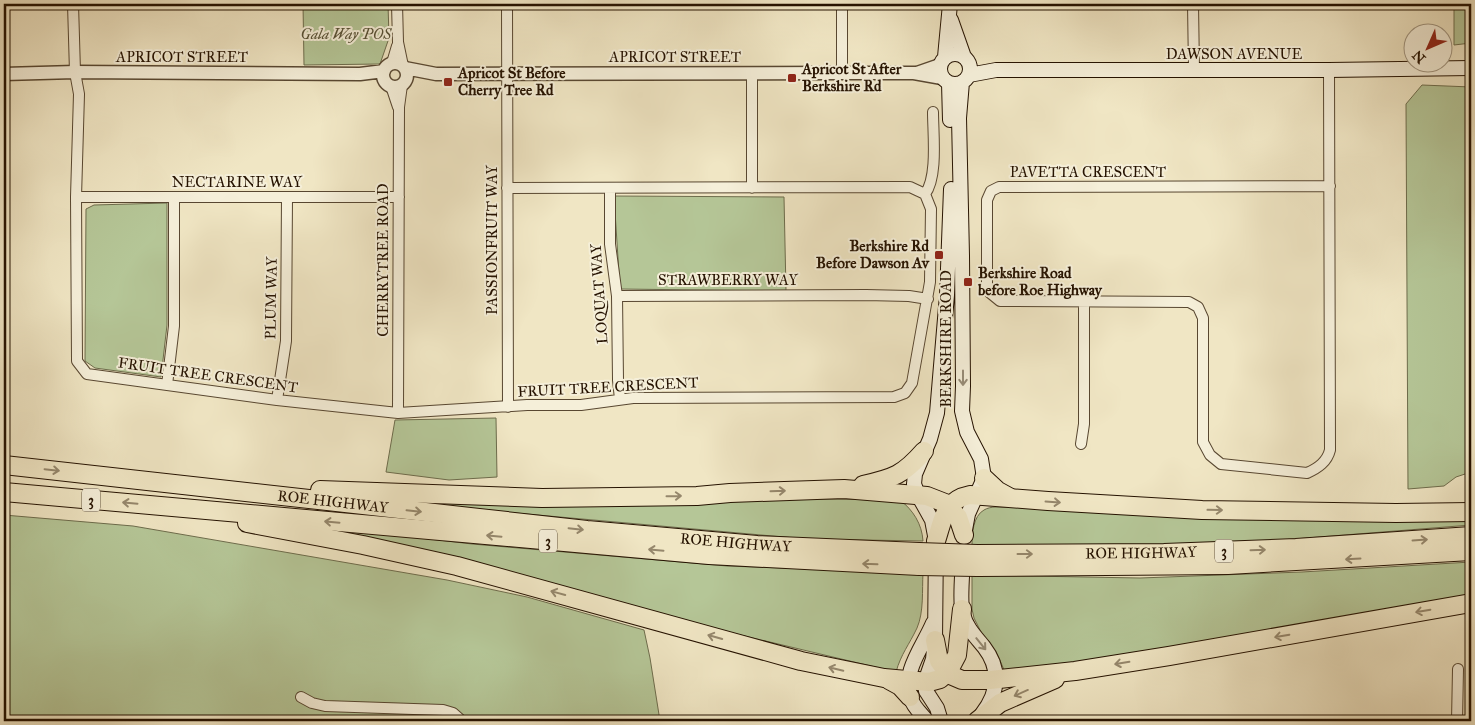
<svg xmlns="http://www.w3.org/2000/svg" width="1475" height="725" font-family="'IM FELL Great Primer',serif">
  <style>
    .green { fill: #b5c697; stroke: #6d6c4c }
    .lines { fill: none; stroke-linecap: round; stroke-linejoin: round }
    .minor-casing { stroke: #584731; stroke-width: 12 }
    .tertiary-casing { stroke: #584731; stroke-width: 15 }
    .secondary-casing { stroke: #251200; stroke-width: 16 }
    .motorway-casing { stroke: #251200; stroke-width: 20 }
    .minor { stroke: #f5efd9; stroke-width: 10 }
    .tertiary { stroke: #f5efd9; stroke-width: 12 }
    .secondary { stroke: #f5efd9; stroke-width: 14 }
    .motorway { stroke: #f0e6c4; stroke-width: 18 }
    .motorway-bridge-casing { stroke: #251200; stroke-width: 20; stroke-linecap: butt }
    .motorway-bridge { stroke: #f0e6c4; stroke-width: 18 }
    .oneway { stroke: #978c77 }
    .oneway2 { stroke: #95876c }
    .poi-dot { fill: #8f2418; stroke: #f5efd9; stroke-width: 2 }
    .labels { text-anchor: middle; stroke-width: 4; stroke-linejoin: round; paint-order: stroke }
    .shield { fill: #f5efd9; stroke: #635441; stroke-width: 1 }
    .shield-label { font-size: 14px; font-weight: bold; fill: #251200 }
    .park-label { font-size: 15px; font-style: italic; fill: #575135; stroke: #f5efd9 }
    .street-label { font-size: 15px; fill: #251200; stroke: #f5efd9 }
    .poi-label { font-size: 15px; font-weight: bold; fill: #251200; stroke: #f5efd9; text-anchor: start }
  </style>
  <rect width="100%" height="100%" fill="#f0e6c4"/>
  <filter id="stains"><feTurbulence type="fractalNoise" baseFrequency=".004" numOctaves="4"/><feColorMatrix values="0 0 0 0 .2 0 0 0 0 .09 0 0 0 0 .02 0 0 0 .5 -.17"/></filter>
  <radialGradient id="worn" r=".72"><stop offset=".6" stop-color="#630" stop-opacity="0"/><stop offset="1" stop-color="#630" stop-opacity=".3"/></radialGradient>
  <!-- green -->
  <path class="green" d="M 303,4 L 388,4 L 389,38 L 380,64 L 304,65 Z
    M 1454,4 L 1471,4 L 1471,43 L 1454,45 Z
    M 1422,85 L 1471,87 L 1471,472 L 1456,477 L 1444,486 L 1408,489 L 1406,104 Z
    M 614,196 L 784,197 L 786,291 L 620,289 Z
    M 167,203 L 167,325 L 161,377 L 95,368 L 85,361 L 86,209 L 94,205 Z
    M 496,418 L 497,477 L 449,480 L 386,472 L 395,420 Z
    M 280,492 L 900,500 C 913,510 922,524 923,541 L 806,539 Z
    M 996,507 L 1471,518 L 1471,525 L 1256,542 L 1091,547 L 972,545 C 972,534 973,516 984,510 C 987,508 992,507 996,507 Z
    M 4,515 L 133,526 L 447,580 L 527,597 L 644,630 L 650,658 L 660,721 L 4,721 Z
    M 244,517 L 472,544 L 727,566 L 923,573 C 922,590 924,612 917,628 C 909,645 901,654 896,672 Z
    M 1471,562 L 1471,599 L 1075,663 L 1005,672 L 998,656 L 982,634 L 974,618 L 972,609 L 972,575 L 1140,578 L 1302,572 Z"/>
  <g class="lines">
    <!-- minor casing -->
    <g class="minor-casing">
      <path id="minor" d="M 73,4 L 75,72 L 79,94 L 76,197 L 77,361 L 87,374 L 277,400 L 398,413 L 527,405 L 581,405 L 633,398 L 894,397 L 905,393 L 912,383 L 930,282 L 931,209 L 925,194 L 910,187 L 507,188
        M 397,4 L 398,42 L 403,66
        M 507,4 L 508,407
        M 842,4 L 842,73
        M 1193,4 L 1194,70
        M 392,63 L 397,46
        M 1329,70 L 1330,450 C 1327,462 1318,468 1307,473 L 1221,464 L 1210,455 L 1203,442 L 1203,318 L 1198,307 L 1189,302 L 1000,301 L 989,292 L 987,286 L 987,200 L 991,191 L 999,187 L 1330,186
        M 752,73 L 752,188
        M 391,86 L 398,107
        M 610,188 L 610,244 L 617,296 L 618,380 L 620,399
        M 925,194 C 938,177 933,134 933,112
        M 76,197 L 399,197
        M 617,296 L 866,295 L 909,296 L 928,299
        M 167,385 L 174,326 L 174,197
        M 277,400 L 286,341 L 287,197
        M 398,413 L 399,107 L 402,85
        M 1081,444 L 1084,424 L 1084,300
        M 301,697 L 312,703 L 325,706 L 443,710 L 453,713 L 462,721
        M 1457,721 L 1458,669"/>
    </g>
    <!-- tertiary casing -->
    <g class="tertiary-casing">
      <path id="tertiary" d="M383 75a12 12 0 1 1 24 0a12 12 0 1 1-24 0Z
        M 405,68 L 436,74 L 842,73 L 914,73 L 942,78
        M 917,73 L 940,65
        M 4,74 L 75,72 L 360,74 L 384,71"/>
    </g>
    <!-- secondary casing -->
    <g class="secondary-casing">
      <path id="secondary" d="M 951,20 L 964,57
        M940 69a15 15 0 1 1 30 0a15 15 0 1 1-30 0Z
        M 945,57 L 950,4
        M 969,75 L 996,70 L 1329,70 L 1471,68
        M 962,82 L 959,118 L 962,256 L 963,386 L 962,411 L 967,432 L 981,459 L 984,478 L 968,514 L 964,535
        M 949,83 L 950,120
        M 963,556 C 963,570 959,602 963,614 C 966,627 976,637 984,647 C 1001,669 999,692 982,714
        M 927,721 C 922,714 914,708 911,699 C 901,672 923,647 933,623
        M 941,721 L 937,708 L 926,691 L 925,682 L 933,659 L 935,640 L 936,541 L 932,520 L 918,495 L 914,484 L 915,474 L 930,439 L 937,413 L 947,295 L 951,189"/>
    </g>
    <!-- motorway casing -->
    <g class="motorway-casing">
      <g id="motorway">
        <path id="s1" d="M 4,465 L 587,530 L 757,545 L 919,552"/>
        <path d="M 984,478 L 998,491 L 1009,497"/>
        <path d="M 863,485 C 894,478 903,475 924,451"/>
        <path d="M 320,490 L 542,498 L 697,496 L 730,493 L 844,489 L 904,494 L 927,496 L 945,503 L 958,517 L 964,535"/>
        <path d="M 4,492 L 709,555 L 919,566"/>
        <path d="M 247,523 L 363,545 L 457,566 L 801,661 L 884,678 L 929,682 L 940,679 L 948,672 L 957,655 L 962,609"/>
        <path d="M 936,541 C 943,520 944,500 970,495 L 1048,501 L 1202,510 L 1396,513 L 1471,512"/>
        <path id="s2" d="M 977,554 L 1164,553 L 1296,548 L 1471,536"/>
        <path d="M 977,567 L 1228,565 L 1471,551"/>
        <path d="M 935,640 L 939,661 L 948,674 L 962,680 L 990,680 L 1075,671 L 1169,656 L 1471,603"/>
        <path d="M 889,680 L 900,686 L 910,697"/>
        <path d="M 977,721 L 1000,703 L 1055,679"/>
      </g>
    </g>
    <!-- minor -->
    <use href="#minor" class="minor"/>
    <!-- tertiary -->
    <use href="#tertiary" class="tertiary"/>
    <!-- secondary -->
    <use href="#secondary" class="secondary"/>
    <!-- motorway -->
    <use href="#motorway" class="motorway"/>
    <!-- motorway-bridge casing -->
    <g class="motorway-bridge-casing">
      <path id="motorway-bridge" d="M 919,552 L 977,554
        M 919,566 L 977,567"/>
    </g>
    <!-- motorway-bridge -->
    <use href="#motorway-bridge" class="motorway-bridge"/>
  </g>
  <!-- one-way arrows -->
  <defs><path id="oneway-shaft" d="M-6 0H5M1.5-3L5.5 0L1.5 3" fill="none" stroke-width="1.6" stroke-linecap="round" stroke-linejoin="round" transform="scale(1.25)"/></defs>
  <g class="oneway">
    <use href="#oneway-shaft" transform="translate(963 378) rotate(90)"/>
    <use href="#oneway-shaft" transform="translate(981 644) rotate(51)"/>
  </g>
  <g class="oneway2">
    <use href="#oneway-shaft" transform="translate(52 470) rotate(6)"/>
    <use href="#oneway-shaft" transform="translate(778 491) rotate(-2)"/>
    <use href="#oneway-shaft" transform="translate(674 496) rotate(-1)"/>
    <use href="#oneway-shaft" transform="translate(1053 502) rotate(4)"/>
    <use href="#oneway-shaft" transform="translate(130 503) rotate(-175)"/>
    <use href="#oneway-shaft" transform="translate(1215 510) rotate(1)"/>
    <use href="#oneway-shaft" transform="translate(414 511) rotate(6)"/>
    <use href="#oneway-shaft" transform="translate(332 522) rotate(-175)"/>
    <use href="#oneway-shaft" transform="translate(576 529) rotate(6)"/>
    <use href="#oneway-shaft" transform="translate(494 536) rotate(-175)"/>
    <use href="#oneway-shaft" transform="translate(1420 540) rotate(-4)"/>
    <use href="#oneway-shaft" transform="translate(656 550) rotate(-175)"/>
    <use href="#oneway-shaft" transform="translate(1258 550) rotate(-2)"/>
    <use href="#oneway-shaft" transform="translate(1025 554)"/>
    <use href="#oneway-shaft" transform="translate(1353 559) rotate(177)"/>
    <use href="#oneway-shaft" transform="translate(870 564) rotate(-178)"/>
    <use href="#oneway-shaft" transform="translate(558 593) rotate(-165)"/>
    <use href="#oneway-shaft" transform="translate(1423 611) rotate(170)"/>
    <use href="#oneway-shaft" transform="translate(1282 636) rotate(170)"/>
    <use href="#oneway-shaft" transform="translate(715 637) rotate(-164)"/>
    <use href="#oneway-shaft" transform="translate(1122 663) rotate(171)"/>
    <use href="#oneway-shaft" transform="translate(836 669) rotate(-167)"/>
    <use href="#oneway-shaft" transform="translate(1021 693) rotate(156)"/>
  </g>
  <!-- markers -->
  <g class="poi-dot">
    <rect x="787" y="73" width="10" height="10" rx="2.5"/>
    <rect x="443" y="77" width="10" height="10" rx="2.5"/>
    <rect x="934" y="250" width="10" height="10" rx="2.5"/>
    <rect x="963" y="277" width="10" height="10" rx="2.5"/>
  </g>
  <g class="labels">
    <!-- shield labels -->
    <g class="shield">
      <rect x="82" y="488.5" width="18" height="23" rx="4"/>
      <rect x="539" y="529.5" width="18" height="23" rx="4"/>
      <rect x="1215" y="539.5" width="18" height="23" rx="4"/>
    </g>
    <g class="shield-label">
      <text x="91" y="505">3</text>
      <text x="548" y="546">3</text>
      <text x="1224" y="556">3</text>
    </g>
    <!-- park labels -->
    <g class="park-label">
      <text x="346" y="39">Gala Way POS</text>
    </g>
    <!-- street labels -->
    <g class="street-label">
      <text x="1234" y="59">DAWSON AVENUE</text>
      <text x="182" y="62">APRICOT STREET</text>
      <text x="675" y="62">APRICOT STREET</text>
      <text x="1088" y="177">PAVETTA CRESCENT</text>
      <text x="237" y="187">NECTARINE WAY</text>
      <text transform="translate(492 240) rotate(-90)" y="5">PASSIONFRUIT WAY</text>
      <text transform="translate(383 260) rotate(-90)" y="5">CHERRYTREE ROAD</text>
      <text x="728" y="285">STRAWBERRY WAY</text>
      <text transform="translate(599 294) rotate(-94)" y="5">LOQUAT WAY</text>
      <text transform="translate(271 298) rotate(-89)" y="5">PLUM WAY</text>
      <text transform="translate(946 339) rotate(-90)" y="5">BERKSHIRE ROAD</text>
      <text transform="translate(208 375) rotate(8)" y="5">FRUIT TREE CRESCENT</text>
      <text transform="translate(608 387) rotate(-3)" y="5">FRUIT TREE CRESCENT</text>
      <text dy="5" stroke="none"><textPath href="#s1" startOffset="331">ROE HIGHWAY</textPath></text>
      <text dy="5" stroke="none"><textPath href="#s1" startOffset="736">ROE HIGHWAY</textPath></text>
      <text dy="5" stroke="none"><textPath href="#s2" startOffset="164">ROE HIGHWAY</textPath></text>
    </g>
    <!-- poi labels -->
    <g class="poi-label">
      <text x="802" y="74">Apricot St After<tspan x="802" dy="17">Berkshire Rd</tspan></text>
      <text x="458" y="78">Apricot St Before<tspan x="458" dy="17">Cherry Tree Rd</tspan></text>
      <text x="929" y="251" text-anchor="end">Berkshire Rd<tspan x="929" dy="17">Before Dawson Av</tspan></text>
      <text x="978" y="278">Berkshire Road<tspan x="978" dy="17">before Roe Highway</tspan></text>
    </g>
  </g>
  <!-- margin -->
  <rect width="1475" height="725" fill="none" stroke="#f0e6c4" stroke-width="20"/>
  <rect x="5" y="5" width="1465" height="715" fill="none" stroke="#251200" stroke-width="2.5"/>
  <rect x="10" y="10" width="1455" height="705" fill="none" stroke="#251200"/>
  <!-- north arrow -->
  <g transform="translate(1428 48) rotate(225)"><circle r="24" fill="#f5efd9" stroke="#a29782"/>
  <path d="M0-4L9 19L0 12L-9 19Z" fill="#8f2418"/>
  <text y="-8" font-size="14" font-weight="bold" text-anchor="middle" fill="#251200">N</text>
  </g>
  <rect width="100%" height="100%" filter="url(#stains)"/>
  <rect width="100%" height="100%" fill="url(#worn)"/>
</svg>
